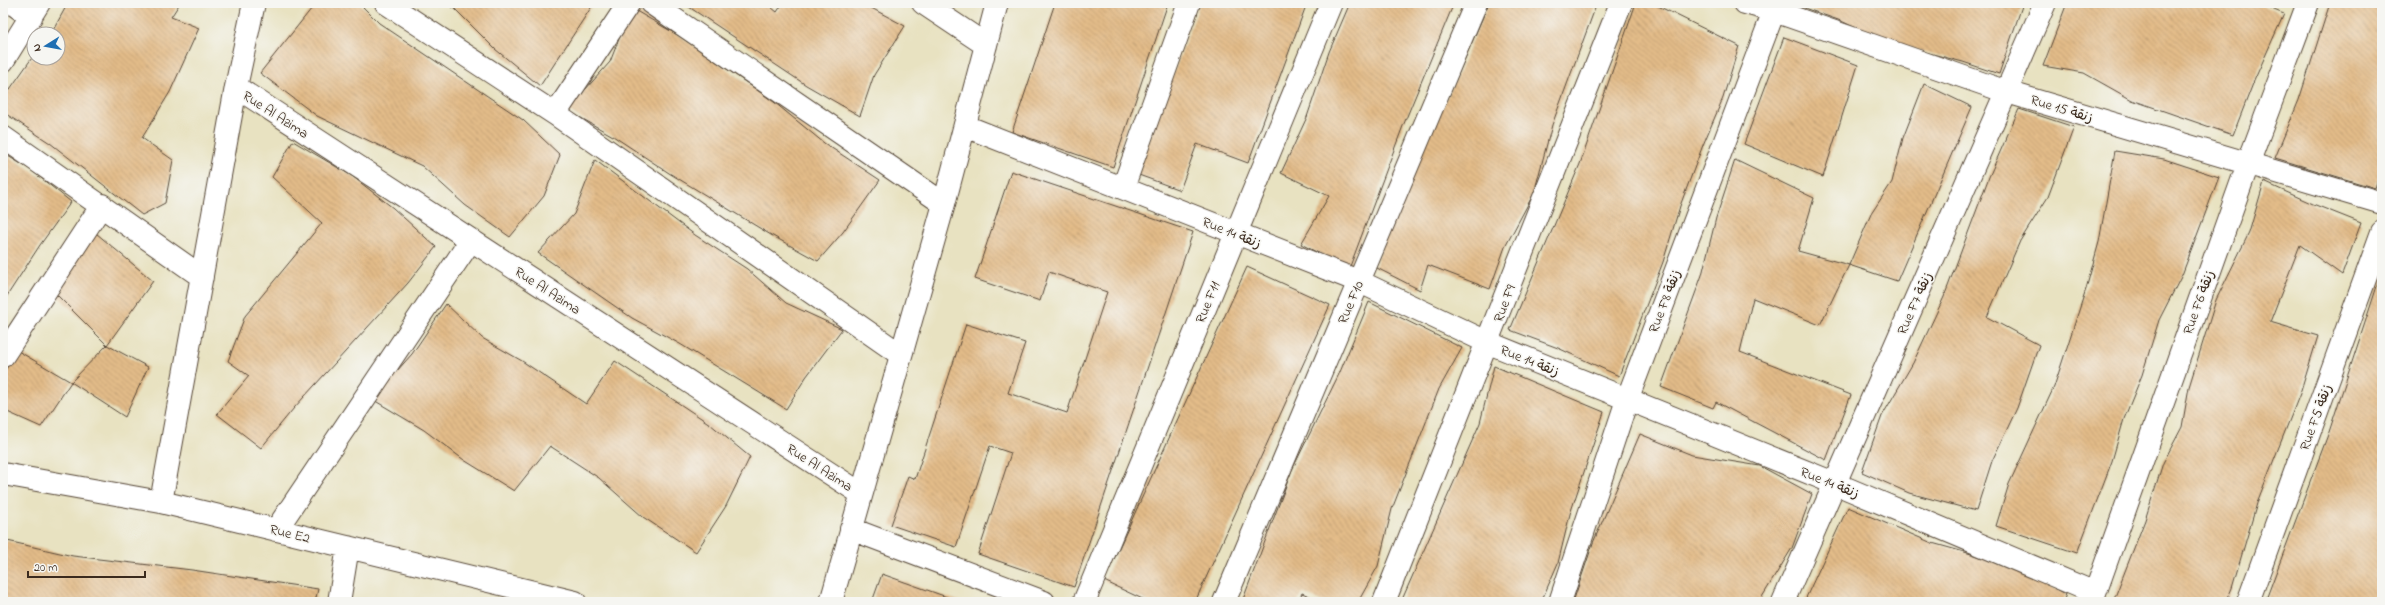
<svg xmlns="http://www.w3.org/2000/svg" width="2385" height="605" font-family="'Indie Flower','Playpen Sans Arabic',sans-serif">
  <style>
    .building { fill: url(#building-back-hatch) }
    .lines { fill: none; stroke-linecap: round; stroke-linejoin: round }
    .minor-casing { stroke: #554636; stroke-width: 24 }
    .minor { stroke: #fff; stroke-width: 22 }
    .labels { text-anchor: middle; stroke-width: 3; stroke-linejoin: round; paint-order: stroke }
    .street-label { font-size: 14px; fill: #3b2a1e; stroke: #f6f6f2 }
  </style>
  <defs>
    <pattern id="building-back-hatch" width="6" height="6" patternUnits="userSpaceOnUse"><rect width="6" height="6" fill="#e3bc89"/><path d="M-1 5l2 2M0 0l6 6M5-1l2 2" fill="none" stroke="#b9996f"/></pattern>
  </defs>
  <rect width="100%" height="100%" fill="#f6f6f2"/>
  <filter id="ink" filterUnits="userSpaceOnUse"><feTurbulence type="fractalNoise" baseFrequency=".025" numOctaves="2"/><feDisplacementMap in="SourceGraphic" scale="8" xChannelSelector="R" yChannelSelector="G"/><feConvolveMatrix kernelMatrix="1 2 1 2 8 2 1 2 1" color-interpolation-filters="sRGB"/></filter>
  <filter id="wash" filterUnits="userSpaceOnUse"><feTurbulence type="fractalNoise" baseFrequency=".012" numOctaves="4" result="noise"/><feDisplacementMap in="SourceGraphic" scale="16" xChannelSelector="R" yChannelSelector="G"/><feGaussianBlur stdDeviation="0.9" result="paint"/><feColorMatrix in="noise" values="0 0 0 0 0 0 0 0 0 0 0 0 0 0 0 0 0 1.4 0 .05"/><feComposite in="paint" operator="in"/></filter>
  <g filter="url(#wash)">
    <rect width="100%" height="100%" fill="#e8e2c1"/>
    <g id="blocks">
      <!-- building -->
      <path class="building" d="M 68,3 L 180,3 L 171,17 L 199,28 L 170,92 L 142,138 L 173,160 L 165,203 L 142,215 L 50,143 L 3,112 L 3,99 L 34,55 L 34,58 L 58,58 L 58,34 L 51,34 Z
        M 316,3 L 359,3 L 379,23 L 523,120 L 560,155 L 544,196 L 510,237 L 465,205 L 422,166 L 317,116 L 260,73 Z
        M 444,3 L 594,3 L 540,86 L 495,49 L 455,9 Z
        M 683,3 L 766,3 L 777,12 L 783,3 L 862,3 L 905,26 L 874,75 L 860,116 L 806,85 Z
        M 1055,3 L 1168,3 L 1113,167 L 1012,132 Z
        M 1200,3 L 1307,3 L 1248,163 L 1197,144 L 1180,190 L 1136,174 Z
        M 1350,3 L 1454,3 L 1403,126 L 1349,269 L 1301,244 L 1329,196 L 1281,173 L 1307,117 L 1329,52 Z
        M 1489,3 L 1597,3 L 1552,125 L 1534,193 L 1505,247 L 1490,289 L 1428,265 L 1420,290 L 1375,267 L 1398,198 L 1456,79 Z
        M 1636,3 L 1652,3 L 1739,46 L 1723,98 L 1703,145 L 1680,206 L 1663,262 L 1619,376 L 1558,348 L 1510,330 L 1580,164 Z
        M 1790,3 L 2023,3 L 1999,74 L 1963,62 L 1887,42 L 1841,21 Z
        M 2067,3 L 2256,3 L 2284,14 L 2254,81 L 2233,135 L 2132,100 L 2084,73 L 2043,66 Z
        M 2330,3 L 2382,3 L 2382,166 L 2375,188 L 2275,158 L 2299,100 Z
        M 631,8 L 681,37 L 774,102 L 824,143 L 880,180 L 843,232 L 818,261 L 771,235 L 669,173 L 613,136 L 567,110 L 610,62 Z
        M 1784,37 L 1858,65 L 1823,177 L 1744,144 Z
        M 1924,84 L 1972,107 L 1897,281 L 1849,265 L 1871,214 L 1892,182 L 1903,138 Z
        M 2019,109 L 2074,127 L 2048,197 L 2020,241 L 1987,317 L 2039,345 L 2017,408 L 1992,461 L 1976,511 L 1909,493 L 1862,472 L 1882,416 L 1913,363 L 1944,297 L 1989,177 Z
        M 293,141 L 352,176 L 393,208 L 436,247 L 408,283 L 294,408 L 261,448 L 217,414 L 249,376 L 228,361 L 245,316 L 322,223 L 272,177 Z
        M 2115,151 L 2164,159 L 2219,177 L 2182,275 L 2159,320 L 2142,375 L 2124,419 L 2112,461 L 2077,553 L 1996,526 L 2009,484 L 2054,387 L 2086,289 L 2099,242 Z
        M 3,153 L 31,170 L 71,202 L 40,245 L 3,302 Z
        M 595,160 L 695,235 L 747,269 L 786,303 L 842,329 L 806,377 L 786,409 L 680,344 L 632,318 L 538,253 L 574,214 Z
        M 1735,160 L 1814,198 L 1798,251 L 1849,265 L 1820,325 L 1753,298 L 1740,352 L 1851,395 L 1826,460 L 1716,402 L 1713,408 L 1661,387 L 1702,275 L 1716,218 Z
        M 1011,171 L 1193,232 L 1074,587 L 978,554 L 1011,453 L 990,446 L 956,547 L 891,525 L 908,476 L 915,479 L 966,324 L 1025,343 L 1008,393 L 1067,413 L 1107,292 L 1049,272 L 1040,301 L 975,279 Z
        M 2264,182 L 2313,204 L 2361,223 L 2342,275 L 2300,245 L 2270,322 L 2318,336 L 2301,391 L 2258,500 L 2232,588 L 2226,602 L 2113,602 L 2145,520 L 2163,463 L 2182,427 L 2189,387 L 2216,300 L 2249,233 Z
        M 90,228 L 153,281 L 107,345 L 52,290 Z
        M 1247,267 L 1330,305 L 1195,602 L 1149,602 L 1104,581 Z
        M 2382,271 L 2382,602 L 2265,602 L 2329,432 Z
        M 1369,302 L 1462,348 L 1439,389 L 1392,509 L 1378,566 L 1358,602 L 1323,602 L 1302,593 L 1298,602 L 1242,602 L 1292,470 L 1340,372 Z
        M 446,304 L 482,338 L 522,361 L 586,404 L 615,361 L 710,424 L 750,457 L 726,506 L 696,552 L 643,517 L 599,478 L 550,446 L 514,491 L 464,460 L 424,430 L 372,399 L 412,354 Z
        M 107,345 L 148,367 L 125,417 L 71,382 Z
        M 18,351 L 71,382 L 41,427 L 3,410 L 3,373 Z
        M 1494,366 L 1604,412 L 1570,514 L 1558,563 L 1541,602 L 1401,602 L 1480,423 Z
        M 1640,434 L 1692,455 L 1760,466 L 1812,494 L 1792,548 L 1759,602 L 1573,602 L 1593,543 Z
        M 1848,507 L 1932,543 L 1975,555 L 2027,574 L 2066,594 L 2063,602 L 1804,602 Z
        M 3,540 L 73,556 L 192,570 L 318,589 L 315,602 L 3,602 Z
        M 882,574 L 961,602 L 872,602 Z"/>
    </g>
  </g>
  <g filter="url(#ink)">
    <use href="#blocks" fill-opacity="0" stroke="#554636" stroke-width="1"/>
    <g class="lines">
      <!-- minor casing -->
      <g class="minor-casing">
        <path id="minor" d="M 12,3 L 31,17
          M 386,3 L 555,114 L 901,355
          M 651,3 L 944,204
          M 923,3 L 986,45
          M 1745,3 L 1774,11 L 2007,92 L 2382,203
          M 3,61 L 39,3
          M 236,87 L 860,493
          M 555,114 L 629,3
          M 965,126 L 1358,281 L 1489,343 L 1834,483 L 2095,593
          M 3,137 L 202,277
          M 1123,188 L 1189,3
          M 3,356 L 102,205
          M 3,474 L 161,502 L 575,602
          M 161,502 L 236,87 L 254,3
          M 851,529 L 1044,602
          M 276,530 L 471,240
          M 339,602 L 348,547
          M 831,602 L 944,204 L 997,3
          M 1084,602 L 1331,3
          M 1224,602 L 1476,3
          M 1384,602 L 1621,3
          M 1560,602 L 1627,400 L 1777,3
          M 1783,602 L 2045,3
          M 2092,602 L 2248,164 L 2308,3
          M 2248,602 L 2382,232"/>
      </g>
      <!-- minor -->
      <use href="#minor" class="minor"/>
    </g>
  </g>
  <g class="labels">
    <!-- street labels -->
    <g class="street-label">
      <text transform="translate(2062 108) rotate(17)" y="5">Rue 15 زنقة</text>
      <text transform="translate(276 114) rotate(33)" y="5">Rue Al Azima</text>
      <text transform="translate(1232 232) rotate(22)" y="5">Rue 14 زنقة</text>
      <text transform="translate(548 290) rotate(33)" y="5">Rue Al Azima</text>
      <text transform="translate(1664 301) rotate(-69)" y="5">Rue F8 زنقة</text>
      <text transform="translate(1207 302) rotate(-68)" y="5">Rue F11</text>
      <text transform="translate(1350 302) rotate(-67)" y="5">Rue F10</text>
      <text transform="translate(2198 302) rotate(-70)" y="5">Rue F6 زنقة</text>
      <text transform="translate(1504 303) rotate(-69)" y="5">Rue F9</text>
      <text transform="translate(1914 303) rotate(-66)" y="5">Rue F7 زنقة</text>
      <text transform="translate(1530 360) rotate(22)" y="5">Rue 14 زنقة</text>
      <text transform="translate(2315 417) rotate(-70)" y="5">Rue F5 زنقة</text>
      <text transform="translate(820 467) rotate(33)" y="5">Rue Al Azima</text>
      <text transform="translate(1830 482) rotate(22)" y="5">Rue 14 زنقة</text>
      <text transform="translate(290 533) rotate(14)" y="5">Rue E2</text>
    </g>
  </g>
  <!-- margin -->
  <rect width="2385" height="605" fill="none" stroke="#f6f6f2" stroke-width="16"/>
  <!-- north arrow -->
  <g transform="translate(46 46) rotate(259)"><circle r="19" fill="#f6f6f2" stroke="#aba49d"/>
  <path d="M0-3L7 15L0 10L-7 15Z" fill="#1f6fb2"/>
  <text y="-6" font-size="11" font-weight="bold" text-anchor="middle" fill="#3b2a1e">N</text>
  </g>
  <!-- scale -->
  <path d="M28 571v6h117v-6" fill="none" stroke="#3b2a1e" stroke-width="2"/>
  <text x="34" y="571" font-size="12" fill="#3b2a1e" stroke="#f6f6f2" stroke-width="3" paint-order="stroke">20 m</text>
</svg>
